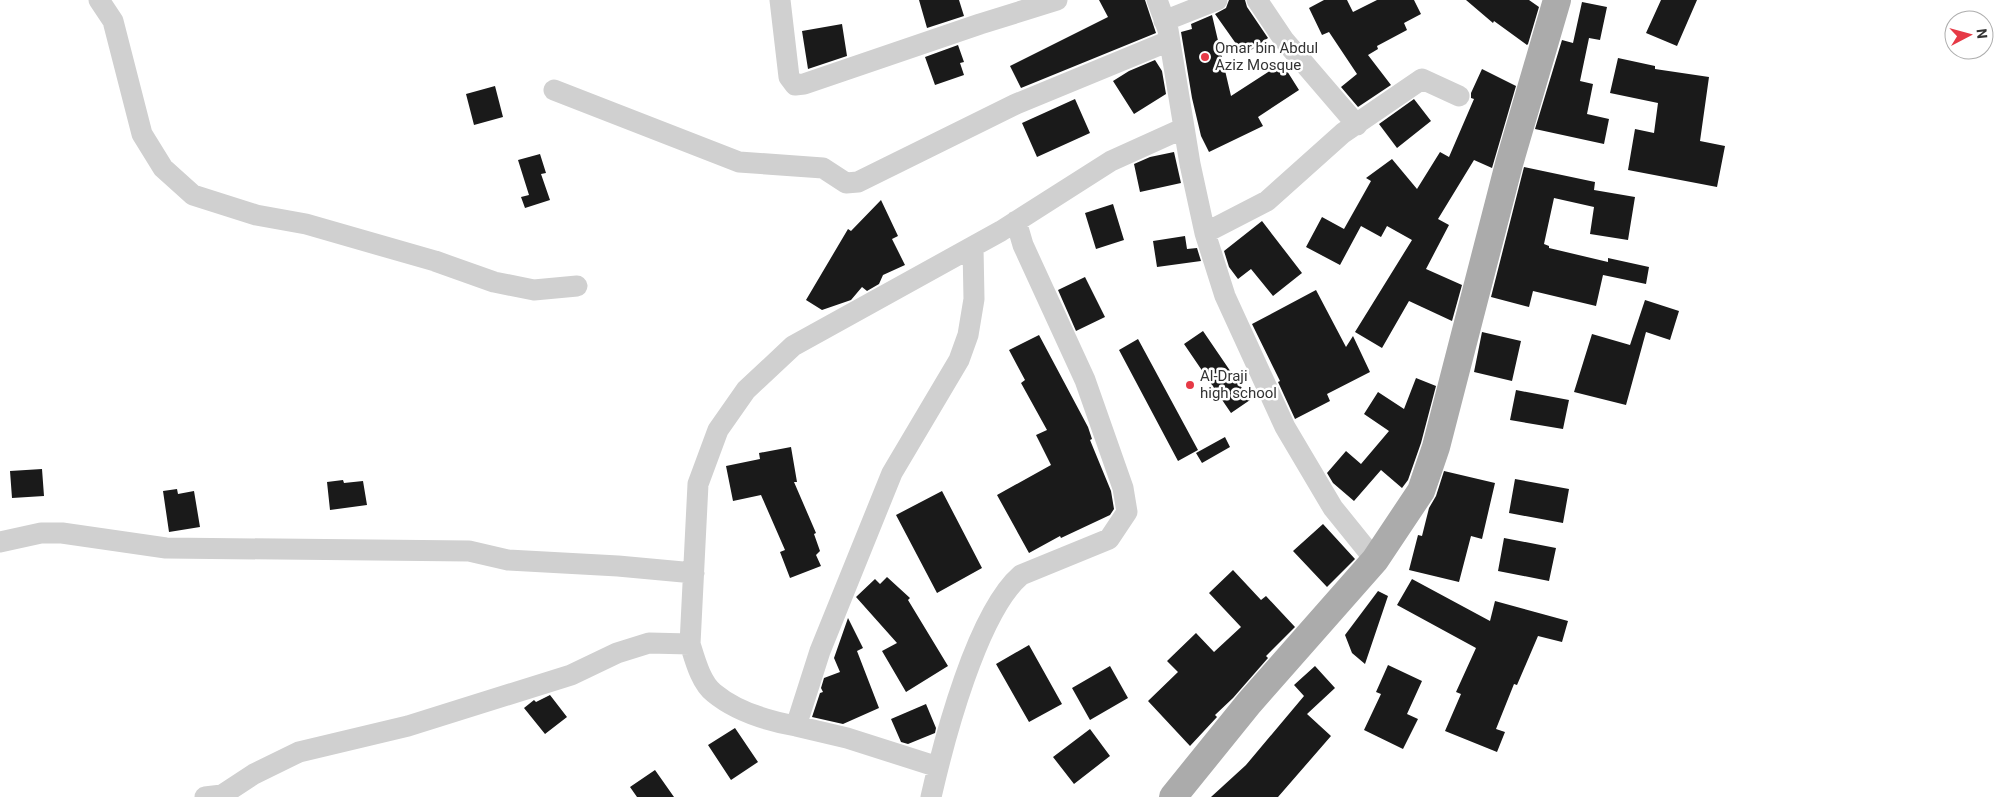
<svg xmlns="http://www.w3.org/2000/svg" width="2004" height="797" font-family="Roboto,sans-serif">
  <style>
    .building { fill: #1a1a1a }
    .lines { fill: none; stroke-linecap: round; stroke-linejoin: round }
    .minor { stroke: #d0d0d0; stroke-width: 21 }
    .major { stroke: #ababab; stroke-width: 28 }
    .poi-dot { fill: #e63946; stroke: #fff; stroke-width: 2 }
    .labels { text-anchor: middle; stroke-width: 5; stroke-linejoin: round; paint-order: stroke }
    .poi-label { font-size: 15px; fill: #333; stroke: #fff; text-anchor: start }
  </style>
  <rect width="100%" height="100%" fill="#fff"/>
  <!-- building -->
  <path class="building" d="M 919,0 L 959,0 L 964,16 L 927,28 Z
    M 1099,0 L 1145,0 L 1156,33 L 1021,88 L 1010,66 L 1108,17 Z
    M 1229,0 L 1245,0 L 1247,7 L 1268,38 L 1244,55 L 1215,14 L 1226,8 Z
    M 1324,0 L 1347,0 L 1353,12 L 1377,0 L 1414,0 L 1421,14 L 1404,23 L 1407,30 L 1377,46 L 1378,49 L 1368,55 L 1391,85 L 1358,107 L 1341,87 L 1357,74 L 1329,32 L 1322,35 L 1309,8 Z
    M 1466,0 L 1529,0 L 1539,7 L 1528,44 L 1527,45 L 1494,21 L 1493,23 Z
    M 1661,0 L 1697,0 L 1677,46 L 1646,33 Z
    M 1582,2 L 1607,7 L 1600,40 L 1589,38 L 1580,81 L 1593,84 L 1587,114 L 1609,119 L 1604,144 L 1535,129 L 1562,40 L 1573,43 Z
    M 1212,15 L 1231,96 L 1282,63 L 1299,90 L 1258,117 L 1263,126 L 1209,152 L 1201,136 L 1192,98 L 1181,32 L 1192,29 L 1191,24 Z
    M 842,24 L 847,56 L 808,69 L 802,31 Z
    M 958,45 L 964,62 L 960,63 L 964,75 L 935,85 L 925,57 Z
    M 1618,58 L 1655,66 L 1655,69 L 1709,77 L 1700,141 L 1725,146 L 1717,187 L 1628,170 L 1635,129 L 1654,133 L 1658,103 L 1610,93 Z
    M 1155,60 L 1162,71 L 1166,94 L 1134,114 L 1113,81 L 1129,71 Z
    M 1482,69 L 1516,86 L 1492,168 L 1474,160 L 1438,219 L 1449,225 L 1426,269 L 1462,285 L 1452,321 L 1409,301 L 1382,348 L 1355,332 L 1412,240 L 1387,226 L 1381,237 L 1361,226 L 1340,265 L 1306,247 L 1322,217 L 1344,229 L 1371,181 L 1366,178 L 1392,159 L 1417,189 L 1440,152 L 1449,157 L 1474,99 L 1471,98 L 1471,93 Z
    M 495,86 L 503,117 L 474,125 L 466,94 Z
    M 1075,99 L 1090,133 L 1037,157 L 1022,123 Z
    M 1414,99 L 1431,121 L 1397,148 L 1379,124 Z
    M 1174,152 L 1181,183 L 1140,192 L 1134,164 L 1150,157 Z
    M 540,154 L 546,173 L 541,174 L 550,200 L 525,208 L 521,197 L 529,195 L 518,160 Z
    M 1524,167 L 1595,182 L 1594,190 L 1635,197 L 1628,240 L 1590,234 L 1594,207 L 1554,198 L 1544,244 L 1549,246 L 1549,248 L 1608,262 L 1608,258 L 1649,267 L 1646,284 L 1603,275 L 1596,306 L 1533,291 L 1529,307 L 1491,297 Z
    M 881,200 L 898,236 L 892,239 L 905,265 L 883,275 L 879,284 L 867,291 L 862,287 L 851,300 L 822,310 L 806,300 L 848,229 L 851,231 Z
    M 1113,204 L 1124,240 L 1096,249 L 1085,213 Z
    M 1262,221 L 1302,273 L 1273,296 L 1251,269 L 1238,279 L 1229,267 L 1224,251 Z
    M 1185,236 L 1187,249 L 1197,248 L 1201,261 L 1157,267 L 1153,241 Z
    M 1085,277 L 1105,317 L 1076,331 L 1058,290 Z
    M 1316,290 L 1346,347 L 1353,336 L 1370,372 L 1327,394 L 1330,401 L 1295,419 L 1278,382 L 1280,381 L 1252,324 Z
    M 1645,300 L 1679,311 L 1670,340 L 1646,332 L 1626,405 L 1574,392 L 1592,334 L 1630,345 Z
    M 1203,331 L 1250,400 L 1231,413 L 1184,344 Z
    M 1482,332 L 1521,341 L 1512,381 L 1474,372 Z
    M 1039,335 L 1088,427 L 1092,439 L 1090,440 L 1111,491 L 1114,509 L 1110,515 L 1061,538 L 1060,536 L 1029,553 L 997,495 L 1051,465 L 1036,435 L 1047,430 L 1021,383 L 1025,380 L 1009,350 Z
    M 1138,339 L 1198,450 L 1178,461 L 1119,350 Z
    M 1416,378 L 1436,386 L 1421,443 L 1408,480 L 1402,488 L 1381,470 L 1354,501 L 1333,483 L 1327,473 L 1346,451 L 1361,464 L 1389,431 L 1364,414 L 1378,392 L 1404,409 Z
    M 1516,390 L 1569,400 L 1563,429 L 1510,420 Z
    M 1225,437 L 1230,447 L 1202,463 L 1196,453 Z
    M 791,447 L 797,482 L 794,482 L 816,533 L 814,534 L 820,551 L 816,555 L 821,566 L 790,578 L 780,552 L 785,550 L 761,495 L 733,501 L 726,466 L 760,459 L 759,453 Z
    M 42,469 L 44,496 L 12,498 L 10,471 Z
    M 1444,471 L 1495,483 L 1482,539 L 1471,536 L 1459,582 L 1409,570 L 1418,535 L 1422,536 L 1429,508 L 1436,496 Z
    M 1515,479 L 1569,489 L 1563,523 L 1509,513 Z
    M 343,480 L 344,483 L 363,481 L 367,505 L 330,510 L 327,482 Z
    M 177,489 L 178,494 L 194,491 L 200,527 L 169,532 L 163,491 Z
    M 942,491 L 982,568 L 937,593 L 896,515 Z
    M 1323,524 L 1355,559 L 1327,587 L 1293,551 Z
    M 1504,538 L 1556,548 L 1549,581 L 1498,571 Z
    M 1233,570 L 1261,600 L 1266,596 L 1295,627 L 1266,656 L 1268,658 L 1233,698 L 1215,715 L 1217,717 L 1190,746 L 1148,701 L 1178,672 L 1167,661 L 1196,633 L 1214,652 L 1241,627 L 1209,593 Z
    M 887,577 L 910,598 L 908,600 L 948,666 L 906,692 L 882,651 L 897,643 L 856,597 L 875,579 L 880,584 Z
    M 1412,579 L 1490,621 L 1495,601 L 1568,621 L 1562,642 L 1538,636 L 1517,685 L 1514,684 L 1496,729 L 1505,732 L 1497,752 L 1445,731 L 1461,694 L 1456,692 L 1476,648 L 1397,605 Z
    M 1378,591 L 1388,596 L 1365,664 L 1352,653 L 1345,635 Z
    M 848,618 L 863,648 L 857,651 L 879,708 L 843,724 L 812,717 L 820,693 L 823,692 L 821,688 L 824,678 L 840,672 L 834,658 Z
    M 1029,645 L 1062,704 L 1029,722 L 996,664 Z
    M 1388,665 L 1422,681 L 1407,714 L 1418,719 L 1403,749 L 1364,730 L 1381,694 L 1376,692 Z
    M 1110,666 L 1128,698 L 1090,720 L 1072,688 Z
    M 1315,666 L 1335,688 L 1307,714 L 1331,736 L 1278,797 L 1211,797 L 1246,765 L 1304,696 L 1294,685 Z
    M 550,695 L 567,717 L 545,734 L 524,708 L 534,700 L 536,702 Z
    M 926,704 L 936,728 L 935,733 L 908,744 L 901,742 L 891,719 Z
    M 735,728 L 758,762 L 731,780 L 708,745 Z
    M 1090,729 L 1110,756 L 1074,784 L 1053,757 Z
    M 655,770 L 674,797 L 637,797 L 630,787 Z"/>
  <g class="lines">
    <!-- minor -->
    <path class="minor" d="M 99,0 L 113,21 L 142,134 L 163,168 L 193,195 L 256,215 L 306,224 L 435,261 L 494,282 L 534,290 L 577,286
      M 780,0 L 789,77 L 795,85 L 804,84 L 980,24 L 1057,0
      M 1157,0 L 1168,30 L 1190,164 L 1205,233 L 1225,296 L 1285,427 L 1333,508 L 1375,560
      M 1257,0 L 1284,40 L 1357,125
      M 1164,21 L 1217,0
      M 554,90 L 739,162 L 823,168 L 846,183 L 858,182 L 1016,104 L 1169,41
      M 1205,233 L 1267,201 L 1343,133 L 1422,79 L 1459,96
      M 0,542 L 41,533 L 62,533 L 166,548 L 469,551 L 508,560 L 618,566 L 694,573
      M 796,726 C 768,721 737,712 714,693 C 701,683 695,660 690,644 L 698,484 L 718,430 L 746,390 L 793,346 L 1001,231 L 1111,161 L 1184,128
      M 938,767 L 847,738 L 796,726 L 820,651 L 892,473 L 959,360 L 968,335 L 974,299 L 973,247
      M 205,797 L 222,795 L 254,774 L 299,752 L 408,726 L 571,675 L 617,653 L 649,643 L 690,644
      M 931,797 C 944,740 977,613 1021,575 L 1109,539 L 1127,512 L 1123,488 L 1085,380 L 1023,245 L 1016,221"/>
    <!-- major -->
    <path class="major" d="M 1173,797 L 1249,703 L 1375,560 L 1421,491 L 1436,447 L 1509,164 L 1557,0"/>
  </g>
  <!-- markers -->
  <g class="poi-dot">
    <circle cx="1205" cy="57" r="5"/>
    <circle cx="1190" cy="385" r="5"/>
  </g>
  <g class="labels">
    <!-- poi labels -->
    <g class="poi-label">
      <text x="1215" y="53">Omar bin Abdul<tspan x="1215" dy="17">Aziz Mosque</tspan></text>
      <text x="1200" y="381">Al-Draji<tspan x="1200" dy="17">high school</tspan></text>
    </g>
  </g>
  <!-- north arrow -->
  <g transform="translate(1969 35) rotate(84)"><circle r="24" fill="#ffffff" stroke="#adadad"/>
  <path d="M0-4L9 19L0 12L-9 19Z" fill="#e63946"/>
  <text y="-8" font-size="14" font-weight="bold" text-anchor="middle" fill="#333333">N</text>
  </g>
</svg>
